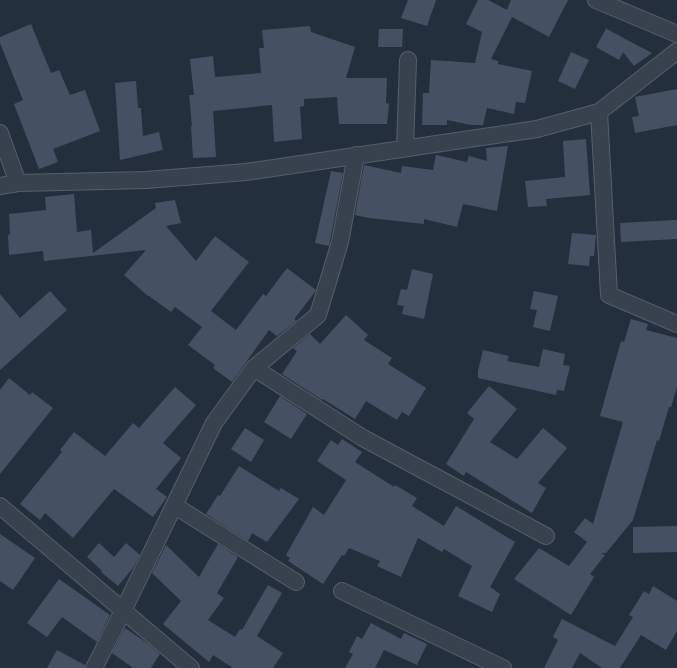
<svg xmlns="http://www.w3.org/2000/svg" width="677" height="668" font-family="Manrope,sans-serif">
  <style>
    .building { fill: #455162 }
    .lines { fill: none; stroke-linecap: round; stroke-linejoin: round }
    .street-casing { stroke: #565f6c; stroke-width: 18 }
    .street { stroke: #38414e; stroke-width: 16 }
  </style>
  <rect width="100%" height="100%" fill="#242f3e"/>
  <!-- building -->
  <path class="building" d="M 408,0 L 436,0 L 427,26 L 401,18 Z
    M 478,0 L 488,0 L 507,10 L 511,0 L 568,0 L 549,37 L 512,17 L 491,59 L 498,61 L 498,64 L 532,71 L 525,103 L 516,102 L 514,114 L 487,108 L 483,125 L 471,125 L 447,120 L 447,125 L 422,125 L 423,93 L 429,93 L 431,60 L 475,63 L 482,32 L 466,24 Z
    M 31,24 L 51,73 L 59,70 L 70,95 L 85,90 L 100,131 L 53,149 L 58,162 L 39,169 L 14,104 L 23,100 L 0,43 L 0,37 Z
    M 310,26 L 311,32 L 355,47 L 346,78 L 387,78 L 386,103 L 389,104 L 387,124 L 339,124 L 337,97 L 304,99 L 304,106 L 300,107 L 302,139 L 274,142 L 272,105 L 213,111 L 216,157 L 193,158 L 191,126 L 192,126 L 189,95 L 194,95 L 190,59 L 213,56 L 215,77 L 261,73 L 259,48 L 264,48 L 262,30 Z
    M 605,28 L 629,41 L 652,53 L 634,66 L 623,52 L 619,60 L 596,47 L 606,29 Z
    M 379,29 L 403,29 L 402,47 L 378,47 Z
    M 571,52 L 589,60 L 575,89 L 558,81 Z
    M 136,81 L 138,108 L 141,108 L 143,136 L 159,132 L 163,150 L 120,160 L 115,83 Z
    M 677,89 L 677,125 L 635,133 L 632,117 L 639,116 L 635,97 Z
    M 586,139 L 590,195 L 546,199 L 547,206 L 528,207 L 525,181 L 565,177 L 563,141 Z
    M 508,146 L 497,211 L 463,204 L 457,227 L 424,219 L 424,224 L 369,218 L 355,215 L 364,165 L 401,173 L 402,166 L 433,170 L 436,155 L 467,162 L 469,156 L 487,161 L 486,148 Z
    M 331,171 L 343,173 L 329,246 L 315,243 Z
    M 74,194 L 77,232 L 91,230 L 93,253 L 156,208 L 155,203 L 175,200 L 181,223 L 166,226 L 196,261 L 215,236 L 249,262 L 211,311 L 236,330 L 263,294 L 266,296 L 287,268 L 316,290 L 315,292 L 295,318 L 295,320 L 296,321 L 277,336 L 269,330 L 232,382 L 213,368 L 215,365 L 188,345 L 202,327 L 175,307 L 171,312 L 149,296 L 148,296 L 124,275 L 146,250 L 44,261 L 43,251 L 9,255 L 8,235 L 10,234 L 9,214 L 46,210 L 45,197 Z
    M 677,220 L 677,239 L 621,242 L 620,223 Z
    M 572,233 L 596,235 L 594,256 L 590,256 L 589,266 L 568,264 Z
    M 412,269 L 433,274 L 424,319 L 402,314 L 404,306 L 397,305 L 401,289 L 407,290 Z
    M 50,291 L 67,310 L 0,370 L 0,294 L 20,318 Z
    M 534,291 L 558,296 L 550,331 L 533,327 L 537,310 L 530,309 Z
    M 346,315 L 368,335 L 364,340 L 392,358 L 388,364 L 426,388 L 409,416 L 402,412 L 397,420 L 366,401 L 355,419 L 323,399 L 322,400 L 282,374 L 297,351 L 293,348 L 310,334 L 320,344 Z
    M 631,319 L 648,324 L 646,330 L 677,338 L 677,387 L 671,407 L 669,407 L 659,441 L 657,440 L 633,520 L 606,553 L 601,553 L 605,555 L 590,574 L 594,577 L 571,615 L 514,579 L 539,548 L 569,566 L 587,542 L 574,532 L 585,518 L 593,524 L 623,422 L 600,416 L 621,341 L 624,342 Z
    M 543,349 L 565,354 L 563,365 L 570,366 L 564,391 L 557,390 L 556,395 L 478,378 L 478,371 L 483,350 L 509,356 L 507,361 L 539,367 Z
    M 9,378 L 30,395 L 32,392 L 53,408 L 0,474 L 0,390 Z
    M 489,386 L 517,409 L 490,442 L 517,459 L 543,428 L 567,448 L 538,483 L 546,488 L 532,513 L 466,472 L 464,476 L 446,464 L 474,419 L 467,413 Z
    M 175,387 L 196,405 L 163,443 L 181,458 L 156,489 L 167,497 L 153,517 L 114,489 L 73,538 L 45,513 L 40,520 L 20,504 L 62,452 L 60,450 L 74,432 L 105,456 L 133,423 L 139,428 Z
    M 280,396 L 307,414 L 291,439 L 264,422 Z
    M 245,428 L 264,440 L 251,462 L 231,449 Z
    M 342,439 L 362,452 L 355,462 L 394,487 L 395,485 L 417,498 L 412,506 L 444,526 L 456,506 L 515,542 L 490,587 L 500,594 L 492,612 L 458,596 L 472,566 L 444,549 L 442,552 L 418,538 L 401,577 L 377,566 L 380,561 L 349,548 L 344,556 L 342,555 L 323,584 L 288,561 L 290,558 L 286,555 L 313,507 L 324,515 L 346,480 L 317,461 L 331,440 L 338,445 Z
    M 239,466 L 279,491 L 281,488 L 299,499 L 267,542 L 252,533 L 248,541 L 206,514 L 218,495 L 220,496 Z
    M 677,526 L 677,552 L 633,553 L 633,527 Z
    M 0,534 L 35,558 L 13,590 L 0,581 Z
    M 99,543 L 114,557 L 126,543 L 140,555 L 133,568 L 118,586 L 101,572 L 102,571 L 87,557 Z
    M 218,544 L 238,557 L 217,593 L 224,598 L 208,620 L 235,637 L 240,629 L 242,630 L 268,585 L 282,593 L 257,636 L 283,653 L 273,668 L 233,668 L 213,655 L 209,662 L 163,624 L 181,601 L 152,573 L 166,545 L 199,577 Z
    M 59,579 L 110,615 L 97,642 L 62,617 L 47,637 L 27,623 Z
    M 653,586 L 677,601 L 677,631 L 666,650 L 641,635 L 620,668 L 602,668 L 580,653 L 572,668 L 544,668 L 558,640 L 553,637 L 562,619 L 615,646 L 633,617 L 629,615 L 644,591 L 649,594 Z
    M 371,623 L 401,639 L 404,633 L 427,644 L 417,665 L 384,650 L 375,668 L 345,668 L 353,654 L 349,652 L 357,636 L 362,639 Z
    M 125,628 L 147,643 L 160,654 L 151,668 L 133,668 L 112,653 Z
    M 57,650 L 85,665 L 85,668 L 47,668 Z"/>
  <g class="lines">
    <!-- street casing -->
    <g class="street-casing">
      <path id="street" d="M 596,0 L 677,34
        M 599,112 L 609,295 L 677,324
        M 0,133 L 18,183
        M 405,148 L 408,60
        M 0,186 L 18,183 L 146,180 L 246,172 L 537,129 L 599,112 L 677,51
        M 254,368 L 363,438 L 546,536
        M 0,506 L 191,668
        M 175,506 L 296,582
        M 342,591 L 503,668
        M 94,668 L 123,611 L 214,423 L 254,368 L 318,315 L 340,242 L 356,155"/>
    </g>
    <!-- street -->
    <use href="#street" class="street"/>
  </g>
</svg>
